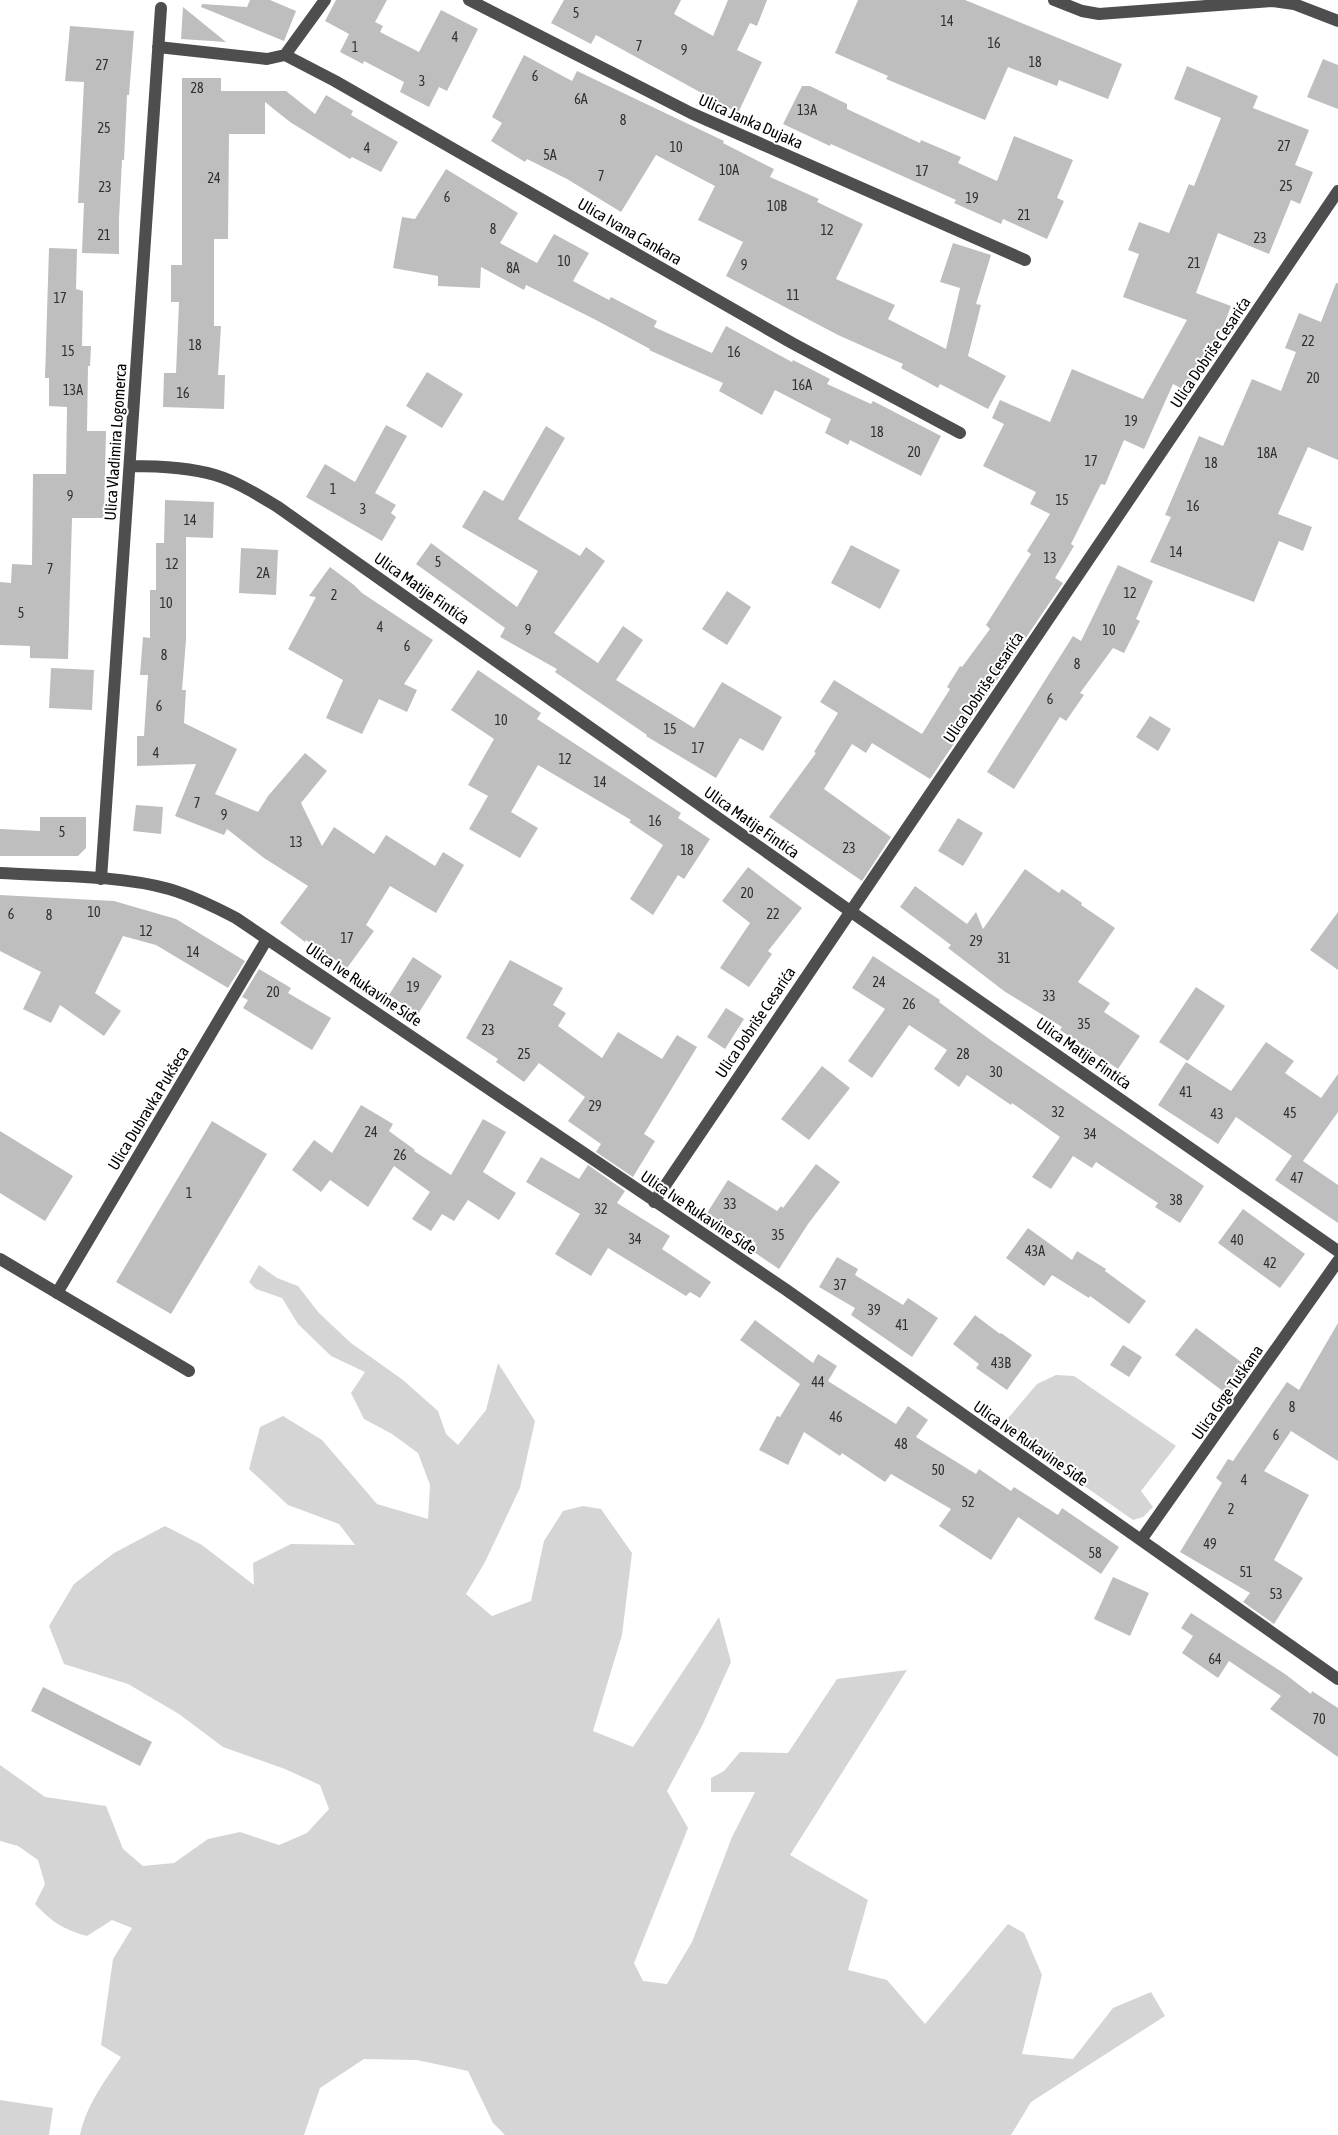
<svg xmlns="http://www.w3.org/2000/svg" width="1338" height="2135" font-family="'Asap Condensed',sans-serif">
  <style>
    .green { fill: #d5d5d5 }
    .building { fill: #bebebe }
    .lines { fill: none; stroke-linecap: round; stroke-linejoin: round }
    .minor { stroke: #4e4e4e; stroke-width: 12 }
    .labels { text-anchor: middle; stroke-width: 4; stroke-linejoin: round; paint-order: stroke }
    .number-label { font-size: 14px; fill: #303030 }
    .street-label { font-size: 16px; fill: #000; stroke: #fff }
  </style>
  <rect width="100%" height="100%" fill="#fff"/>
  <!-- green -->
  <path class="green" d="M 259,1265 L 277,1278 L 298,1286 L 319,1313 L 351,1343 L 403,1380 L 438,1411 L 446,1434 L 458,1445 L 486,1410 L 498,1363 L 535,1421 L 520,1488 L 485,1562 L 466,1594 L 492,1616 L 531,1601 L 544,1541 L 563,1511 L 583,1506 L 601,1509 L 632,1553 L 622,1635 L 593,1731 L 633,1747 L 719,1617 L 731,1662 L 702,1726 L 667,1791 L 688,1828 L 634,1963 L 643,1981 L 667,1984 L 692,1942 L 732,1837 L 755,1792 L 711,1792 L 711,1778 L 724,1771 L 740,1752 L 788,1753 L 837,1679 L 907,1670 L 790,1855 L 868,1900 L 848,1970 L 887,1980 L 925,2024 L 1008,1924 L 1024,1933 L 1042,1975 L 1022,2054 L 1073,2059 L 1113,2008 L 1151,1992 L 1165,2016 L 1031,2102 L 1011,2135 L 505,2135 L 493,2123 L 468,2071 L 417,2060 L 364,2059 L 320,2088 L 304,2135 L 80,2135 C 86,2106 104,2082 121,2057 L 101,2045 L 113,1959 L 132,1928 L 112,1920 L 87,1936 C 63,1929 53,1923 35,1904 L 45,1884 L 38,1860 L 18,1846 L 0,1841 L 0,1765 L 45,1797 L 106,1806 L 123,1849 L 143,1866 L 174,1863 L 208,1839 L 240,1832 L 279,1845 L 307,1833 L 329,1809 L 320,1785 L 285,1769 L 223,1747 L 179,1714 L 128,1684 L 64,1664 L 49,1626 L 74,1584 L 114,1553 L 165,1526 L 202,1545 L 254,1585 L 253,1563 L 291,1544 L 355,1545 L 339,1524 L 288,1505 L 249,1469 L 260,1427 L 283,1416 L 322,1440 L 377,1504 L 428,1519 L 430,1485 L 418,1453 L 392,1434 L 364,1419 L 351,1393 L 365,1372 L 331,1356 L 298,1324 L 282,1298 L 256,1289 L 249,1282 Z
    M 1056,1375 L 1074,1376 L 1176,1446 L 1141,1491 L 1153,1507 L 1143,1517 L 1133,1520 L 1007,1432 L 1005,1422 L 1009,1417 L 1037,1384 Z
    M 0,2100 L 53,2108 L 49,2135 L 0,2135 Z"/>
  <!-- building -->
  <path class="building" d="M 250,0 L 270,0 L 296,11 L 284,41 L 201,7 L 202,4 L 247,7 Z
    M 336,0 L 387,0 L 375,22 L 383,26 L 380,32 L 419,52 L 441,10 L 478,29 L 447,91 L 439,87 L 429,107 L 400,92 L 404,82 L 364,61 L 363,64 L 340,52 L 349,34 L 325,21 Z
    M 564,0 L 681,0 L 674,14 L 713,36 L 728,0 L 767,0 L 757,26 L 750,23 L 737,50 L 762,62 L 738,113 L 596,35 L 591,44 L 551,23 Z
    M 858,0 L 965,0 L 1122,64 L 1108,99 L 1059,80 L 1057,86 L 1008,67 L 985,120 L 886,79 L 888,76 L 835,53 Z
    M 183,7 L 226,42 L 181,39 Z
    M 70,26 L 134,31 L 129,95 L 127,95 L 124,160 L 122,160 L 119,219 L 119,254 L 82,253 L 84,203 L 78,203 L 84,82 L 65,81 Z
    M 524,55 L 572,81 L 577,71 L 724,141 L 723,143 L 774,169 L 770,177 L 819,199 L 817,202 L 863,224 L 836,279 L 895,305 L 888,319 L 946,349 L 960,288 L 940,282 L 953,243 L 991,255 L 976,304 L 981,305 L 968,356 L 1006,376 L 988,409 L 940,384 L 938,388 L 901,368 L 903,364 L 838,335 L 726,276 L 743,242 L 698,220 L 715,186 L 656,155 L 621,212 L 567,179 L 527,159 L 525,162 L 491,141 L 502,123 L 492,117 Z
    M 1323,59 L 1338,65 L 1338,109 L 1307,97 Z
    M 1187,66 L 1258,96 L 1253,108 L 1309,130 L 1295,165 L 1313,172 L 1300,204 L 1291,200 L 1269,254 L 1218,233 L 1196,293 L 1231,306 L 1214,351 L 1190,393 L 1173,384 L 1144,449 L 1124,440 L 1105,485 L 1101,484 L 1071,544 L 1074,546 L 1055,578 L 1063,583 L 930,779 L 872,743 L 866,753 L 852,744 L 824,789 L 891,837 L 862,881 L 769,817 L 816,753 L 814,752 L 838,713 L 820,702 L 834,680 L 922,734 L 950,689 L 947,687 L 960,666 L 962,667 L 990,629 L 986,625 L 1031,554 L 1027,551 L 1050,514 L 1030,504 L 1036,492 L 983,466 L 1004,424 L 992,418 L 1000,400 L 1050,422 L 1072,369 L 1143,399 L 1187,320 L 1123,297 L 1139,254 L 1128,250 L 1139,222 L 1169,233 L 1189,184 L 1194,186 L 1221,118 L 1174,99 Z
    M 182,78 L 221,78 L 221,91 L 286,91 L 315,114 L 326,95 L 353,111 L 351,115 L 398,142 L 381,172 L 352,157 L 350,159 L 290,122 L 265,102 L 265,134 L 229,134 L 228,239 L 214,239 L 214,326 L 221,326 L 218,375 L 225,375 L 224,409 L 163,407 L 164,373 L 176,373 L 179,302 L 171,302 L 171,265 L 182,265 Z
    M 802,86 L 810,86 L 847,104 L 847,109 L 920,143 L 921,140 L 961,157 L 958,163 L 997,181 L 1014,136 L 1073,160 L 1057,198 L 1064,201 L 1047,239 L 1003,219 L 1001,224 L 954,203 L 956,200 L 831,144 L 830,146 L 783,124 Z
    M 446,169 L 518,213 L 500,243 L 537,263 L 554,234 L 589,253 L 573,281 L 609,300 L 611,297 L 657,321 L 654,327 L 712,353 L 726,326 L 792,362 L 793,360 L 830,379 L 827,384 L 871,404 L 873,401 L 941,436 L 921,476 L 850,440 L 848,445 L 825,433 L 831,419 L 775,390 L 762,415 L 719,391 L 723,383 L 649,350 L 650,349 L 594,319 L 526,285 L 524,290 L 481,267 L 480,288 L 438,286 L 438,276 L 393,268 L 402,217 L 415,219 Z
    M 49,248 L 77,249 L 76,289 L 83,291 L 82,346 L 91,346 L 90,366 L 88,366 L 87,431 L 106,431 L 104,518 L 72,518 L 68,659 L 30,658 L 30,646 L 0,645 L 0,582 L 11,583 L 12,564 L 32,565 L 33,474 L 66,474 L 67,407 L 49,406 L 49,378 L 45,378 Z
    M 1336,283 L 1338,283 L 1338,460 L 1308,447 L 1278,514 L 1312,527 L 1303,551 L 1279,541 L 1254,602 L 1150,562 L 1171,517 L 1165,515 L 1199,436 L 1223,446 L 1252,379 L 1281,391 L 1296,352 L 1285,348 L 1299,313 L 1321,322 Z
    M 427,372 L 463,394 L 442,428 L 406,406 Z
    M 386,425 L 407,436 L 375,493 L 396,505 L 391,513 L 396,517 L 382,541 L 306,497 L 325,464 L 355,482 Z
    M 546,426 L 565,438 L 518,519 L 580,556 L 586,547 L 605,561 L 554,633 L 598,663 L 623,626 L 643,640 L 616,680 L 694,728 L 722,682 L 782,717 L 763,751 L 740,738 L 716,778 L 646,736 L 647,735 L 555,672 L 557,669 L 500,637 L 505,628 L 416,564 L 431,543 L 517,607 L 538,571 L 462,527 L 484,490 L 503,501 Z
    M 165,500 L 214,502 L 213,538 L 186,537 L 186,640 L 182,690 L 186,690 L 184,723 L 237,749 L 215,794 L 258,812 L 268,796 L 305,753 L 327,771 L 301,803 L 322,846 L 334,827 L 374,854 L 386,835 L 435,866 L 443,852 L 464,865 L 436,913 L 390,886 L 366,925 L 374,931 L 347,968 L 306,940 L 305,942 L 280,923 L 308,886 L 264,858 L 227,829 L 224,835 L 175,816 L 196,764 L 137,766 L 137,736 L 144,736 L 148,675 L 140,675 L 143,637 L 150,638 L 150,590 L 156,590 L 156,543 L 164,543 Z
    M 851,545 L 900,570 L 880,609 L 831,583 Z
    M 241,548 L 278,550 L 276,595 L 239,593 Z
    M 1118,565 L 1153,581 L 1136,619 L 1140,621 L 1124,653 L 1113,648 L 1080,693 L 1084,695 L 1066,721 L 1060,717 L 1014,789 L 987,772 L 1073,636 L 1081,641 Z
    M 330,567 L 354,585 L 362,593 L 433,640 L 404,684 L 417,690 L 407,712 L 379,699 L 362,734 L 326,718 L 343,680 L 288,649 L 316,597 L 309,596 Z
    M 727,591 L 751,607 L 727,645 L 702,629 Z
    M 51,668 L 94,670 L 92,710 L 49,708 Z
    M 478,670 L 541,713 L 537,719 L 681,813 L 678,818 L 710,839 L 684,879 L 678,875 L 653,915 L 630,899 L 663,845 L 629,822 L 631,820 L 538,765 L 511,812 L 538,828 L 520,858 L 469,829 L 488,796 L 468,785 L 494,739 L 451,710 Z
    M 1150,716 L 1171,729 L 1158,751 L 1136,737 Z
    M 136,805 L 163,807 L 161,834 L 133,831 Z
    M 40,817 L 86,817 L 86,848 L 78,856 L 0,856 L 0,829 L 40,831 Z
    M 958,818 L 983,833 L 963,866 L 938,851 Z
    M 748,867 L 802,908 L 768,951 L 772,954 L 749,987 L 720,968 L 750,923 L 722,901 Z
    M 1025,869 L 1059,893 L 1062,889 L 1082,903 L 1081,905 L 1115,928 L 1078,982 L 1110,1003 L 1104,1012 L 1140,1036 L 1118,1069 L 1060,1030 L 1062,1027 L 1004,991 L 948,948 L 951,945 L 900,907 L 915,886 L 967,924 L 976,912 L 983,929 Z
    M 0,895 L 114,901 L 176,919 L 245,961 L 228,988 L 156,945 L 123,936 L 95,993 L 121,1011 L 104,1036 L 60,1005 L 51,1023 L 23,1009 L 41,972 L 0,951 Z
    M 1338,912 L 1338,970 L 1310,950 Z
    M 873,956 L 940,1000 L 939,1002 L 992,1041 L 1204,1186 L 1180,1223 L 1155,1207 L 1158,1203 L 1096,1162 L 1092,1168 L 1073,1156 L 1051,1189 L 1032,1177 L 1060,1137 L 1012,1103 L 1011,1105 L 967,1075 L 959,1087 L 934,1069 L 947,1050 L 909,1025 L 872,1078 L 848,1061 L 885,1009 L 852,988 Z
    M 413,957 L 442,976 L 418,1014 L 389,995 Z
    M 510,960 L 563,988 L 553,1005 L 566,1013 L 558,1026 L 602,1058 L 618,1032 L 662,1059 L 677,1035 L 697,1047 L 644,1134 L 655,1141 L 633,1177 L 596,1152 L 601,1144 L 568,1121 L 585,1097 L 539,1063 L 524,1082 L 496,1062 L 498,1059 L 466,1038 Z
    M 259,969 L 291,988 L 288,993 L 331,1018 L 312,1050 L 243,1008 L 248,1000 L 242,997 Z
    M 1196,987 L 1225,1006 L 1188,1061 L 1159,1042 Z
    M 726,1008 L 744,1019 L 725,1049 L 707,1037 Z
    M 1266,1042 L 1294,1061 L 1285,1073 L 1321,1098 L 1338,1074 L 1338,1112 L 1303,1161 L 1338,1185 L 1338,1223 L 1275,1180 L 1292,1156 L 1236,1117 L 1218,1144 L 1158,1105 L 1186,1062 L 1231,1091 Z
    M 822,1066 L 850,1088 L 809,1140 L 781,1119 Z
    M 361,1105 L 393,1124 L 389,1131 L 415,1150 L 414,1151 L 451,1175 L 483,1119 L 506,1132 L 483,1172 L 516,1193 L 499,1220 L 468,1200 L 454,1221 L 442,1214 L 431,1231 L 412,1219 L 430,1192 L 394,1166 L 368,1207 L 330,1180 L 321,1192 L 292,1170 L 314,1140 L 332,1153 Z
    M 212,1121 L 267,1154 L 171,1314 L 116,1282 Z
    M 0,1131 L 73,1176 L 45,1221 L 0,1193 Z
    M 541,1157 L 579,1179 L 588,1165 L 625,1191 L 617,1203 L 670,1236 L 662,1249 L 711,1282 L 700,1298 L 690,1292 L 686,1296 L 608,1248 L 591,1276 L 555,1254 L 580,1214 L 526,1182 Z
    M 816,1164 L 840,1182 L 808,1224 L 779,1269 L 751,1250 L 756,1243 L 707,1213 L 728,1180 L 777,1211 L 781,1206 L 783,1208 Z
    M 1243,1209 L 1305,1254 L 1280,1288 L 1218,1243 Z
    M 1028,1228 L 1072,1260 L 1077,1251 L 1106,1269 L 1105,1271 L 1146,1301 L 1129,1324 L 1090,1296 L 1089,1298 L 1052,1275 L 1044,1286 L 1006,1258 Z
    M 837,1257 L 858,1269 L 855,1275 L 903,1305 L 908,1298 L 938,1318 L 912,1357 L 851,1315 L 855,1308 L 819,1287 Z
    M 975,1315 L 1000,1334 L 1001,1333 L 1032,1355 L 1007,1390 L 976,1368 L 979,1364 L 953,1344 Z
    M 755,1320 L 813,1363 L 818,1354 L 837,1366 L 828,1381 L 896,1424 L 908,1406 L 928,1420 L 916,1437 L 976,1474 L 979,1469 L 1011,1491 L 1014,1487 L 1058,1515 L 1062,1508 L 1119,1547 L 1101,1574 L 1018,1517 L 991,1560 L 939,1526 L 951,1509 L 891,1474 L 885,1482 L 842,1453 L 840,1456 L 804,1432 L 788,1465 L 759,1450 L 777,1416 L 780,1417 L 800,1384 L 740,1340 Z
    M 1338,1323 L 1338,1461 L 1291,1431 L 1264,1471 L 1309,1495 L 1274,1560 L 1303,1578 L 1274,1624 L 1243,1602 L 1250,1593 L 1180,1552 L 1222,1483 L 1216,1478 L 1228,1459 L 1233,1461 L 1287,1382 L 1299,1390 Z
    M 1196,1328 L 1249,1368 L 1228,1395 L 1175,1355 Z
    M 1123,1345 L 1142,1357 L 1129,1377 L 1110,1365 Z
    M 1113,1577 L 1149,1593 L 1130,1636 L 1094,1619 Z
    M 1191,1613 L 1285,1674 L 1311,1694 L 1312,1691 L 1338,1708 L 1338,1757 L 1270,1709 L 1281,1696 L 1229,1661 L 1218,1678 L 1182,1653 L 1193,1636 L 1181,1628 Z
    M 43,1687 L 152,1742 L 140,1766 L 31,1711 Z"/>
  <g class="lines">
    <!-- minor -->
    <path class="minor" d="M 469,0 L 691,113 L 1025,260
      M 1054,0 L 1082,11 L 1099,14 L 1273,1 L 1294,4 L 1338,21
      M 158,47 L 267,59 L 285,55 L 325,0
      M 285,55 L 335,81 L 792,343 L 960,433
      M 130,466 C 158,466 188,467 215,475 C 238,482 258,495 278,507 L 850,911 L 1338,1251
      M 0,873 C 52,876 119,875 169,889 C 193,896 215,907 236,918 L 785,1289 L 1338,1679
      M 101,879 L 161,8
      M 654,1202 L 1338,191
      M 0,1259 L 189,1371
      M 57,1293 L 267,939
      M 1141,1540 L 1338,1261"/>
  </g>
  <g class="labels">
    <!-- number labels -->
    <g class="number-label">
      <text x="576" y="18">5</text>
      <text x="947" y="26">14</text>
      <text x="455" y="42">4</text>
      <text x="994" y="48">16</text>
      <text x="639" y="51">7</text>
      <text x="355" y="52">1</text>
      <text x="684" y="55">9</text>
      <text x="1035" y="67">18</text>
      <text x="102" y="70">27</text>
      <text x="535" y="81">6</text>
      <text x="422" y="86">3</text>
      <text x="197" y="93">28</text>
      <text x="581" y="104">6A</text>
      <text x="807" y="115">13A</text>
      <text x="623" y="125">8</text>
      <text x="104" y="133">25</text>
      <text x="1284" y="151">27</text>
      <text x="676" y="152">10</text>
      <text x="367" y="153">4</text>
      <text x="550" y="160">5A</text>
      <text x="729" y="175">10A</text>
      <text x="922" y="176">17</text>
      <text x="601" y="181">7</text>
      <text x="214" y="183">24</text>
      <text x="1286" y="191">25</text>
      <text x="105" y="192">23</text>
      <text x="447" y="202">6</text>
      <text x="972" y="203">19</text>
      <text x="777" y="211">10B</text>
      <text x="1024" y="220">21</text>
      <text x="493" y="234">8</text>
      <text x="827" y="235">12</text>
      <text x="104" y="240">21</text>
      <text x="1260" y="243">23</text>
      <text x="564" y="266">10</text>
      <text x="1194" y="268">21</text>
      <text x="744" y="270">9</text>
      <text x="513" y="273">8A</text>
      <text x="793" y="300">11</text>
      <text x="60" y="303">17</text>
      <text x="1308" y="346">22</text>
      <text x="195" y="350">18</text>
      <text x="68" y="356">15</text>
      <text x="734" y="357">16</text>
      <text x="1313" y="383">20</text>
      <text x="802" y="390">16A</text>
      <text x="73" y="395">13A</text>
      <text x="183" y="398">16</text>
      <text x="1131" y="426">19</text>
      <text x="877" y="437">18</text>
      <text x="914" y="457">20</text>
      <text x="1267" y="458">18A</text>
      <text x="1091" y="466">17</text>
      <text x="1211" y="468">18</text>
      <text x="333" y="494">1</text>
      <text x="70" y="501">9</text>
      <text x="1062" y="505">15</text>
      <text x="1193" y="511">16</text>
      <text x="363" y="514">3</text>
      <text x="190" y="525">14</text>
      <text x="1176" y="557">14</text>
      <text x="1050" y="563">13</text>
      <text x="438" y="567">5</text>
      <text x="172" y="569">12</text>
      <text x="50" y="574">7</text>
      <text x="263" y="578">2A</text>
      <text x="1130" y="598">12</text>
      <text x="334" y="600">2</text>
      <text x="166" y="608">10</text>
      <text x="21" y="618">5</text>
      <text x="380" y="632">4</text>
      <text x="528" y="635">9</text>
      <text x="1109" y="635">10</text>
      <text x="407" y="651">6</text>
      <text x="164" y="660">8</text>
      <text x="1077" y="669">8</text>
      <text x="1050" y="704">6</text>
      <text x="159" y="711">6</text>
      <text x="501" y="725">10</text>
      <text x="670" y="734">15</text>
      <text x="698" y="753">17</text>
      <text x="156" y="758">4</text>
      <text x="565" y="764">12</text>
      <text x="600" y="787">14</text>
      <text x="197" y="808">7</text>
      <text x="224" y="820">9</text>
      <text x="655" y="826">16</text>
      <text x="62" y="837">5</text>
      <text x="296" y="847">13</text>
      <text x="849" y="853">23</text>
      <text x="687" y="855">18</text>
      <text x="747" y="898">20</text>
      <text x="94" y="917">10</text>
      <text x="11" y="919">6</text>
      <text x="773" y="919">22</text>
      <text x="49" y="920">8</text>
      <text x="146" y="936">12</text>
      <text x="347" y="943">17</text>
      <text x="976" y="946">29</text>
      <text x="193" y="957">14</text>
      <text x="1004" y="963">31</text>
      <text x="879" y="987">24</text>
      <text x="413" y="992">19</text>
      <text x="273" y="997">20</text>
      <text x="1049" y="1001">33</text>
      <text x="909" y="1009">26</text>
      <text x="1084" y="1029">35</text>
      <text x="488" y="1035">23</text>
      <text x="524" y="1059">25</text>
      <text x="963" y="1059">28</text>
      <text x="996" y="1077">30</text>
      <text x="1186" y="1097">41</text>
      <text x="595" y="1111">29</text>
      <text x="1058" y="1117">32</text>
      <text x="1290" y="1118">45</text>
      <text x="1217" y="1119">43</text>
      <text x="371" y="1137">24</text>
      <text x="1090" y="1139">34</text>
      <text x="400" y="1160">26</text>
      <text x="1297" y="1183">47</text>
      <text x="189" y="1198">1</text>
      <text x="1176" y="1205">38</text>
      <text x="730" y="1209">33</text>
      <text x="601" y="1214">32</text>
      <text x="778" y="1240">35</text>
      <text x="635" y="1244">34</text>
      <text x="1237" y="1245">40</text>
      <text x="1035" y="1256">43A</text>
      <text x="1270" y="1268">42</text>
      <text x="840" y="1290">37</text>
      <text x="874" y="1315">39</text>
      <text x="902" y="1330">41</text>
      <text x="1001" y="1368">43B</text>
      <text x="818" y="1387">44</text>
      <text x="1292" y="1412">8</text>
      <text x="836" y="1422">46</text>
      <text x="1276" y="1440">6</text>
      <text x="901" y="1449">48</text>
      <text x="938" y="1475">50</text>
      <text x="1244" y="1485">4</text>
      <text x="968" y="1507">52</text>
      <text x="1231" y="1514">2</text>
      <text x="1210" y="1549">49</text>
      <text x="1095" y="1558">58</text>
      <text x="1246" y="1577">51</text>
      <text x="1276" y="1599">53</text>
      <text x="1215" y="1664">64</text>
      <text x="1319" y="1724">70</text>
    </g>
    <!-- street labels -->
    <g class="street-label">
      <text transform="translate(751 121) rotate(24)" y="6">Ulica Janka Dujaka</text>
      <text transform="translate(630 231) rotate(30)" y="6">Ulica Ivana Cankara</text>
      <text transform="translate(1210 352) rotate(-56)" y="6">Ulica Dobriše Cesarića</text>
      <text transform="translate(115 442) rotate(-86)" y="6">Ulica Vladimira Logomerca</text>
      <text transform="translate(422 588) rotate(35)" y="6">Ulica Matije Fintića</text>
      <text transform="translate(983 687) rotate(-56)" y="6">Ulica Dobriše Cesarića</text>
      <text transform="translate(752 822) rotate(35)" y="6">Ulica Matije Fintića</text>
      <text transform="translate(364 984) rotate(34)" y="6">Ulica Ive Rukavine Siđe</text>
      <text transform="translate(755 1022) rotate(-56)" y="6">Ulica Dobriše Cesarića</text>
      <text transform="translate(1084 1053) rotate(35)" y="6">Ulica Matije Fintića</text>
      <text transform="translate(148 1108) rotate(-59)" y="6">Ulica Dubravka Pukšeca</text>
      <text transform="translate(699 1212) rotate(34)" y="6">Ulica Ive Rukavine Siđe</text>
      <text transform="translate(1227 1392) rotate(-55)" y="6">Ulica Grge Tuškana</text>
      <text transform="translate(1031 1443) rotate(35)" y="6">Ulica Ive Rukavine Siđe</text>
    </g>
  </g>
</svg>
